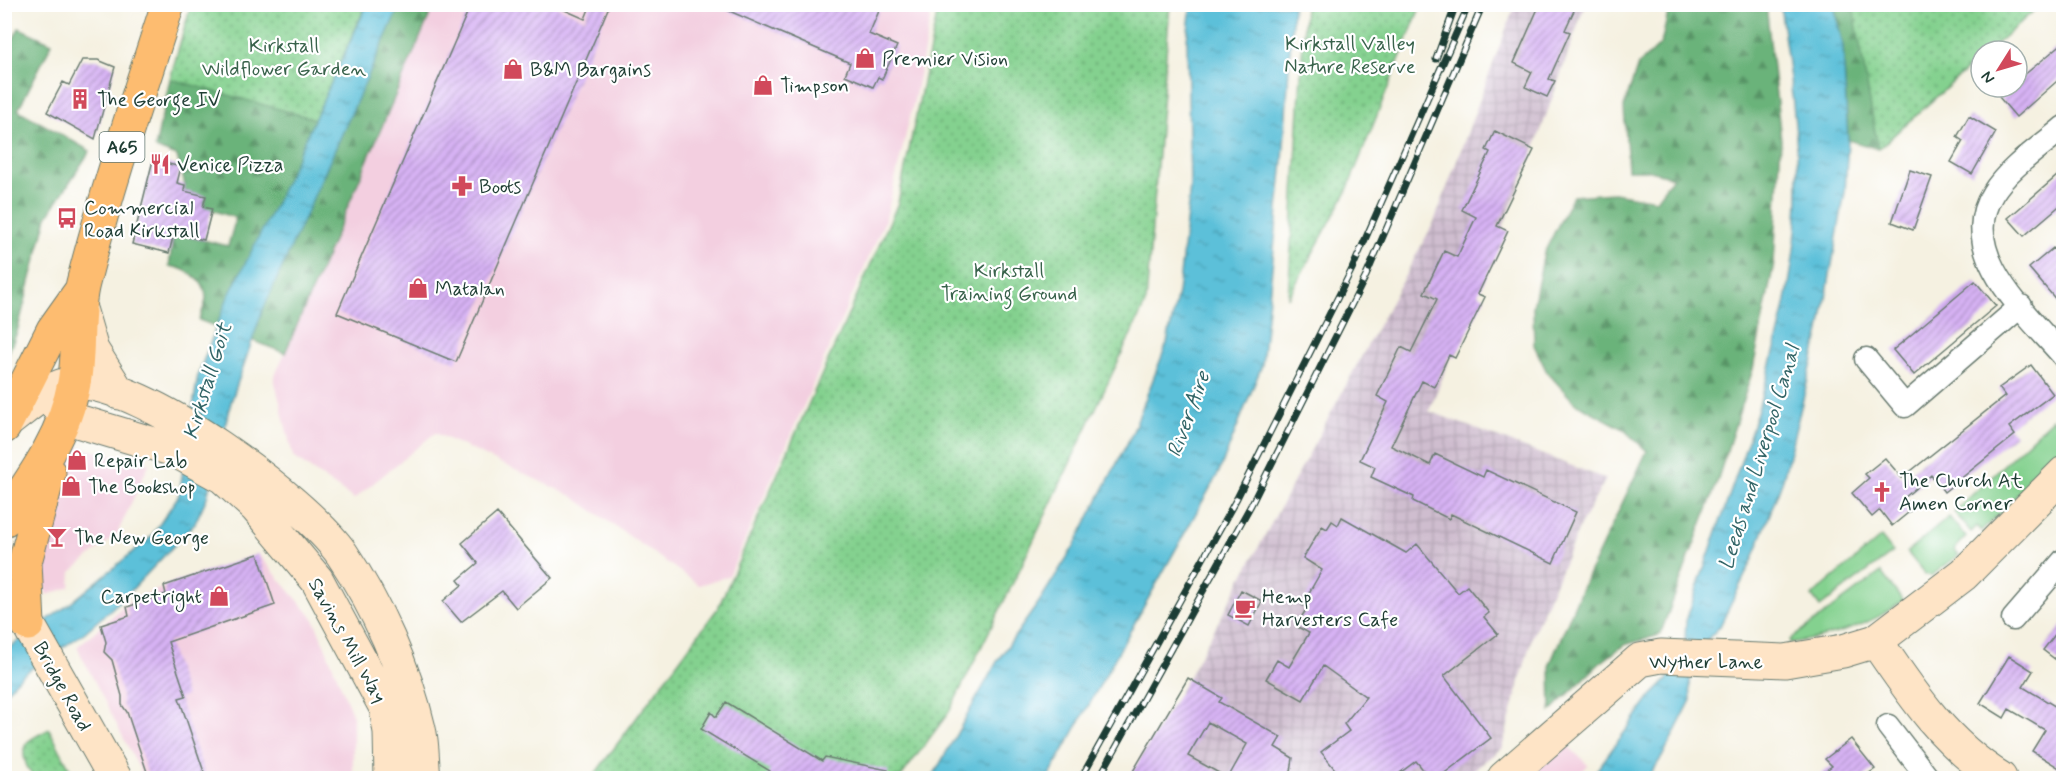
<svg xmlns="http://www.w3.org/2000/svg" width="2068" height="783" font-family="Mynerve,sans-serif">
  <style>
    .built { fill: #f3cfe0 }
    .industrial { fill: url(#industrial-grid) }
    .grass { fill: #84d18f; stroke: #528762; stroke-width: 1.5 }
    .forest { fill: url(#forest-firs); stroke: #457857; stroke-width: 1.5 }
    .park { fill: url(#park-dots); stroke: #528762; stroke-width: 1.5 }
    .water { fill: url(#water-ripples); stroke: #3d7e86; stroke-width: 1.5 }
    .building { fill: url(#building-hatch) }
    .lines { fill: none; stroke-linecap: round; stroke-linejoin: round }
    .street-casing { stroke: #6a7c71; stroke-width: 25 }
    .secondary-casing { stroke: #6a7c71; stroke-width: 35 }
    .primary-casing { stroke: #6a7c71; stroke-width: 35 }
    .street { stroke: #fff; stroke-width: 22 }
    .secondary { stroke: #fee4c6; stroke-width: 33 }
    .primary { stroke: #fdbc70; stroke-width: 33 }
    .rail-casing { stroke: #1f3d34; stroke-width: 7 }
    .rail { stroke: #fff; stroke-width: 4.5; stroke-dasharray: 14; stroke-linecap: butt }
    .labels { text-anchor: middle; stroke-width: 4.5; stroke-linejoin: round; paint-order: stroke }
    .shield { fill: #fff; stroke: #627771; stroke-width: 1.5 }
    .shield-label { font-size: 18px; font-weight: bold; fill: #1f3d34 }
    .park-label { font-size: 20px; fill: #38624b; stroke: #fff }
    .poi-label { font-size: 20px; fill: #1f3d34; stroke: #fff; text-anchor: start }
    .street-label { font-size: 20px; fill: #1f3d34; stroke: #fff }
    .water-label { font-size: 21px; font-style: italic; fill: #316466; stroke: #fff }
  </style>
  <defs>
    <pattern id="industrial-grid" width="8" height="8" patternUnits="userSpaceOnUse" patternTransform="scale(1.5)"><rect width="8" height="8" fill="#cfbdcf"/><path d="M0 4h8M4 0v8" fill="none" stroke="#b1a3b2"/></pattern>
    <pattern id="forest-firs" width="22" height="20" patternUnits="userSpaceOnUse" patternTransform="scale(1.5)"><rect width="22" height="20" fill="#6bb37a"/><path d="M5 1l3.5 6h-7zM16 11l3.5 6h-7z" fill="#579365"/></pattern>
    <pattern id="park-dots" width="8" height="8" patternUnits="userSpaceOnUse" patternTransform="scale(1.5)"><rect width="8" height="8" fill="#84d18f"/><path d="M2 2h.1M6 6h.1" fill="none" stroke="#6bab76" stroke-width="1.8" stroke-linecap="round"/></pattern>
    <pattern id="water-ripples" width="26" height="14" patternUnits="userSpaceOnUse" patternTransform="scale(1.5)"><rect width="26" height="14" fill="#5bc0d9"/><path d="M2 4q2-2 4 0t4 0M15 11q2-2 4 0t4 0" fill="none" stroke="#4b9db1"/></pattern>
    <pattern id="building-hatch" width="6" height="6" patternUnits="userSpaceOnUse" patternTransform="scale(1.5)"><rect width="6" height="6" fill="#d7b2f4"/><path d="M-1 1l2-2M0 6l6-6M5 7l2-2" fill="none" stroke="#ae92c6"/></pattern>
  </defs>
  <rect width="100%" height="100%" fill="#fff"/>
  <filter id="ink" filterUnits="userSpaceOnUse"><feTurbulence type="fractalNoise" baseFrequency=".0167" numOctaves="2"/><feDisplacementMap in="SourceGraphic" scale="12" xChannelSelector="R" yChannelSelector="G"/><feConvolveMatrix kernelMatrix="1 2 1 2 8 2 1 2 1" color-interpolation-filters="sRGB"/></filter>
  <filter id="wash" filterUnits="userSpaceOnUse"><feTurbulence type="fractalNoise" baseFrequency=".008" numOctaves="4" result="noise"/><feDisplacementMap in="SourceGraphic" scale="24" xChannelSelector="R" yChannelSelector="G"/><feGaussianBlur stdDeviation="1.35" result="paint"/><feColorMatrix in="noise" values="0 0 0 0 0 0 0 0 0 0 0 0 0 0 0 0 0 1.4 0 .05"/><feComposite in="paint" operator="in"/></filter>
  <g filter="url(#wash)">
    <rect width="100%" height="100%" fill="#f5f1e1"/>
    <!-- built -->
    <path class="built" d="M 434,5 L 933,5 L 915,96 L 886,218 L 729,576 L 699,585 L 572,496 L 435,433 L 354,499 L 293,457 L 274,378 Z
      M 71,445 L 149,464 L 117,534 L 71,572 L 70,587 L 47,595 L 38,572 Z
      M 258,554 L 314,619 L 353,716 L 353,778 L 144,778 L 77,647 L 132,599 Z
      M 1565,743 L 1588,765 L 1576,778 L 1521,778 Z"/>
    <!-- industrial -->
    <path class="industrial" d="M 1515,5 L 1585,5 L 1534,150 L 1429,411 L 1606,479 L 1581,524 L 1532,637 L 1502,748 L 1463,778 L 1129,778 L 1188,678 L 1434,222 Z"/>
    <!-- grass -->
    <path class="grass" d="M 2052,419 L 2063,430 L 2063,449 L 1982,531 L 1977,526 L 1971,532 L 1954,512 Z
      M 1949,517 L 1966,537 L 1954,550 L 1959,555 L 1931,576 L 1925,574 L 1907,552 Z
      M 1881,537 L 1893,552 L 1820,607 L 1812,596 Z
      M 1881,572 L 1903,601 C 1870,626 1832,637 1790,643 L 1790,640 Z"/>
    <!-- forest -->
    <path class="forest" d="M 191,5 L 316,18 L 397,11 L 400,5 L 434,5 L 285,353 L 199,320 C 201,314 206,304 206,298 C 206,279 185,268 169,266 L 174,233 L 228,246 L 236,218 L 203,207 L 206,197 L 184,191 L 185,185 L 177,156 L 155,148 L 170,79 Z
      M 1670,5 L 1766,5 L 1781,140 L 1774,263 L 1753,369 L 1714,491 L 1660,635 L 1624,645 L 1599,664 L 1551,711 L 1550,664 L 1581,590 L 1647,451 L 1622,428 L 1575,403 L 1547,372 L 1534,345 L 1533,307 L 1544,253 L 1573,196 L 1614,193 L 1656,200 L 1673,177 L 1647,170 L 1628,170 L 1624,107 L 1638,65 L 1661,44 Z
      M 1834,5 L 2040,5 L 1988,51 L 1981,51 L 1981,57 L 1878,149 L 1848,140 L 1843,46 Z
      M 19,28 L 52,43 L 18,110 L 90,151 L 47,217 L 17,332 L 5,361 L 4,56 Z"/>
    <!-- park -->
    <path class="park" d="M 191,5 L 191,4 L 366,5 L 315,119 L 170,79 Z
      M 939,5 L 1170,5 L 1146,302 L 1018,573 L 949,712 L 900,778 L 592,778 L 718,608 L 898,203 Z
      M 1305,5 L 1421,5 L 1346,193 L 1288,298 Z
      M 1853,5 L 1853,4 L 2040,5 L 1988,51 L 1981,51 L 1981,57 L 1878,149 Z
      M 49,729 L 73,775 L 67,778 L 35,778 C 27,771 19,752 28,742 C 32,737 43,733 49,729 Z"/>
    <!-- water -->
    <path class="water" d="M 367,5 L 400,5 L 262,312 L 231,402 L 207,497 L 195,523 L 127,595 L 84,633 L 21,676 L 5,693 L 5,651 L 72,602 L 151,537 L 179,495 L 198,375 L 227,299 L 275,205 Z
      M 1191,5 L 1293,5 L 1283,161 L 1262,365 L 1219,472 L 1048,778 L 932,778 L 998,660 L 1039,602 L 1073,548 L 1132,434 L 1167,343 L 1178,293 L 1190,187 L 1187,40 Z
      M 1780,5 L 1834,5 L 1843,46 L 1848,140 L 1845,192 L 1820,331 L 1783,479 L 1753,559 L 1720,626 L 1708,639 L 1690,681 L 1691,700 L 1662,757 L 1648,778 L 1591,778 L 1651,696 L 1667,680 L 1685,641 L 1686,621 C 1730,486 1799,328 1798,186 C 1798,125 1788,65 1780,5 Z"/>
    <g id="blocks">
      <!-- building -->
      <path class="building" d="M 471,4 L 551,4 L 585,19 L 591,4 L 610,4 L 456,362 L 337,313 Z
        M 713,4 L 882,4 L 869,34 L 897,46 L 882,79 L 878,77 L 873,87 L 845,75 L 850,63 Z
        M 1540,4 L 1577,4 L 1565,30 L 1570,32 L 1549,79 L 1555,81 L 1547,97 L 1525,87 L 1532,72 L 1514,63 Z
        M 2064,42 L 2064,75 L 2016,117 L 1999,97 L 2010,87 L 2017,87 L 2017,81 Z
        M 82,60 L 98,60 L 115,67 L 95,139 L 47,112 L 63,82 L 69,85 Z
        M 1969,116 L 1996,132 L 1972,174 L 1951,162 L 1963,141 L 1957,137 Z
        M 1495,131 L 1534,150 L 1497,226 L 1508,231 L 1478,294 L 1485,297 L 1455,358 L 1449,355 L 1434,387 L 1422,381 L 1391,446 L 1430,465 L 1435,454 L 1483,477 L 1486,470 L 1576,512 L 1553,563 L 1451,514 L 1449,519 L 1413,501 L 1414,497 L 1371,477 L 1375,467 L 1360,460 L 1388,402 L 1377,396 L 1401,347 L 1411,352 L 1437,299 L 1424,293 L 1444,251 L 1457,257 L 1476,217 L 1462,210 L 1490,152 L 1486,150 Z
        M 153,160 L 181,167 L 177,183 L 185,185 L 184,191 L 206,196 L 203,207 L 212,209 L 204,240 L 174,233 L 169,253 L 132,244 Z
        M 1910,170 L 1932,177 L 1913,230 L 1892,222 Z
        M 2064,170 L 2064,202 L 2024,236 L 2008,218 Z
        M 2053,248 L 2064,261 L 2064,309 L 2029,268 Z
        M 1975,281 L 1996,306 L 1914,375 L 1893,350 Z
        M 2031,365 L 2053,394 L 2009,427 L 2015,435 L 1944,492 L 1931,475 L 1904,498 L 1913,509 L 1892,526 L 1880,510 L 1872,517 L 1852,493 L 1869,478 L 1865,474 L 1885,458 L 1902,478 L 2005,396 L 1999,388 Z
        M 497,513 L 552,578 L 516,608 L 502,591 L 461,622 L 443,601 L 462,585 L 458,580 L 478,563 L 462,543 Z
        M 1342,517 L 1406,553 L 1417,544 L 1458,593 L 1467,586 L 1489,613 L 1484,617 L 1498,634 L 1444,676 L 1491,738 L 1438,778 L 1430,778 L 1416,761 L 1393,778 L 1342,778 L 1321,752 L 1349,731 L 1344,724 L 1366,697 L 1323,666 L 1303,700 L 1266,679 L 1277,660 L 1289,667 L 1309,633 L 1296,626 L 1307,608 L 1302,605 L 1322,570 L 1303,558 L 1322,526 L 1327,529 L 1332,521 L 1338,525 Z
        M 258,554 L 275,605 L 168,642 L 186,696 L 179,698 L 206,778 L 149,778 L 127,712 L 122,705 L 122,696 L 112,660 L 104,652 L 106,642 L 101,625 L 129,616 L 127,607 L 166,594 L 164,586 Z
        M 1241,590 L 1262,601 L 1249,626 L 1228,615 Z
        M 2064,623 L 2064,666 L 2043,650 Z
        M 2009,656 L 2033,671 L 2023,687 L 2058,708 L 2064,699 L 2064,771 L 2032,751 L 2045,730 L 2009,709 L 2004,718 L 1980,703 Z
        M 1188,678 L 1222,698 L 1219,702 L 1281,737 L 1275,747 L 1293,758 L 1290,778 L 1228,778 L 1247,744 L 1208,722 L 1188,756 L 1228,778 L 1129,778 Z
        M 726,702 L 822,761 L 825,757 L 888,770 L 887,778 L 766,778 L 770,771 L 701,729 L 711,712 L 716,717 Z
        M 1851,739 L 1875,769 L 1862,778 L 1815,778 L 1832,766 L 1825,759 Z"/>
    </g>
  </g>
  <g filter="url(#ink)">
    <use href="#blocks" fill-opacity="0" stroke="#6a7c71" stroke-width="1.5"/>
    <g class="lines">
      <!-- street casing -->
      <g class="street-casing">
        <path id="street" d="M 2064,127 C 2041,147 2009,167 1993,193 C 1955,252 2028,315 2064,357
          M 1866,359 L 1905,406 L 2021,306
          M 2013,619 L 2064,560
          M 1888,726 L 1928,778"/>
      </g>
      <!-- secondary casing -->
      <g class="secondary-casing">
        <path id="secondary" d="M 81,312 L 92,350 L 119,393
          M 50,395 L 64,417 L 174,450 L 223,477 L 256,507 L 317,580 L 386,708 L 390,732 L 391,778
          M 8,421 C 27,407 49,385 74,383 C 142,379 304,500 342,554 C 377,606 405,668 419,729 C 423,744 422,762 424,778
          M 4,597 L 28,624 L 115,778
          M 1876,641 C 1912,694 1945,744 2000,778
          M 1504,778 L 1640,660 L 1661,656 L 1785,661 L 1843,651 L 1876,641 L 1964,574 L 2064,473"/>
      </g>
      <!-- primary casing -->
      <g class="primary-casing">
        <path id="primary" d="M 4,427 L 53,330 L 80,292
          M 4,520 C 33,478 65,434 74,383 C 80,352 75,313 83,283 C 107,189 138,97 168,4
          M 28,624 L 25,562 L 49,473"/>
      </g>
      <!-- street -->
      <use href="#street" class="street"/>
      <!-- secondary -->
      <use href="#secondary" class="secondary"/>
      <!-- primary -->
      <use href="#primary" class="primary"/>
      <!-- rail casing -->
      <g class="rail-casing">
        <path id="rail" d="M 1436,59 L 1456,4
          M 1081,778 L 1237,498 L 1352,269 L 1469,4
          M 1099,778 L 1251,505 L 1366,276 L 1483,4"/>
      </g>
      <!-- rail -->
      <use href="#rail" class="rail"/>
    </g>
  </g>
  <!-- icons -->
  <defs>
    <g id="shop-bare" transform="scale(1.62)"><path d="M-5-2.5h2.3a2.7 3.5 0 0 1 5.4 0H5L5.5 6h-11ZM-1.5-2.5h3a1.5 2.3 0 0 0-3 0Z" fill="#d1495b" stroke="#fff" stroke-width="2.5" paint-order="stroke"/></g>
    <g id="building-bare" transform="scale(1.62)"><path d="M-4-6H4V6H1V3H-1V6H-4ZM-2.5-4.3h1.7v1.8h-1.7ZM.8-4.3h1.7v1.8H.8ZM-2.5-1h1.7V.8h-1.7ZM.8-1h1.7V.8H.8Z" fill="#d1495b" stroke="#fff" stroke-width="2.5" paint-order="stroke"/></g>
    <g id="restaurant-bare" transform="scale(1.62)"><path d="M-5-6h1v4h1v-4h1v4h1v-4h1v5L-1.5 .5V6h-2V.5L-5-1ZM5-6V6H3V1.5H1.5Q1.5-4 5-6Z" fill="#d1495b" stroke="#fff" stroke-width="2.5" paint-order="stroke"/></g>
    <g id="pharmacy-bare" transform="scale(1.62)"><path d="M-2-6h4v4h4v4h-4v4h-4v-4h-4v-4h4Z" fill="#d1495b" stroke="#fff" stroke-width="2.5" paint-order="stroke"/></g>
    <g id="bus-bare" transform="scale(1.62)"><path d="M-5-6H5V4H4V6H2V4H-2V6H-4V4H-5ZM-3.5-4V0h7V-4ZM-3.5 1.2v1.5H-2V1.2ZM2 1.2v1.5H3.5V1.2Z" fill="#d1495b" stroke="#fff" stroke-width="2.5" paint-order="stroke"/></g>
    <g id="church-bare" transform="scale(1.62)"><path d="M-1.2-6h2.4v3.5h3.3v2.4h-3.3V6h-2.4V-.1h-3.3v-2.4h3.3Z" fill="#d1495b" stroke="#fff" stroke-width="2.5" paint-order="stroke"/></g>
    <g id="bar-bare" transform="scale(1.62)"><path d="M-6-5H6L.8 .8V4.5H3.5V6h-7V4.5H-.8V.8Z" fill="#d1495b" stroke="#fff" stroke-width="2.5" paint-order="stroke"/></g>
    <g id="cafe-bare" transform="scale(1.62)"><path d="M-5.5-4.5H6V0H3Q3 3.5 0 3.5H-2.5Q-5.5 3.5-5.5 0ZM3-3.2v2h1.7v-2ZM-6 4.5H4V6H-6Z" fill="#d1495b" stroke="#fff" stroke-width="2.5" paint-order="stroke"/></g>
  </defs>
  <g fill-rule="evenodd">
    <use href="#shop-bare" x="865" y="58"/>
    <use href="#shop-bare" x="513" y="69"/>
    <use href="#shop-bare" x="763" y="85"/>
    <use href="#building-bare" x="80" y="99"/>
    <use href="#restaurant-bare" x="160" y="164"/>
    <use href="#pharmacy-bare" x="462" y="186"/>
    <use href="#bus-bare" x="67" y="218"/>
    <use href="#shop-bare" x="418" y="288"/>
    <use href="#shop-bare" x="77" y="460"/>
    <use href="#shop-bare" x="71" y="486"/>
    <use href="#church-bare" x="1882" y="492"/>
    <use href="#bar-bare" x="57" y="537"/>
    <use href="#shop-bare" x="219" y="596"/>
    <use href="#cafe-bare" x="1245" y="608"/>
  </g>
  <g class="labels">
    <!-- shield labels -->
    <rect class="shield" x="99.5" y="132" width="45" height="30" rx="4.5"/>
    <g class="shield-label">
      <text x="122" y="153">A65</text>
    </g>
    <!-- park labels -->
    <g class="park-label">
      <text x="1350" y="50">Kirkstall Valley<tspan x="1350" dy="23">Nature Reserve</tspan></text>
      <text x="284" y="52">Kirkstall<tspan x="284" dy="23">Wildflower Garden</tspan></text>
      <text x="1009" y="277">Kirkstall<tspan x="1009" dy="23">Training Ground</tspan></text>
    </g>
    <!-- poi labels -->
    <g class="poi-label">
      <text x="882" y="65">Premier Vision</text>
      <text x="530" y="76">B&amp;M Bargains</text>
      <text x="780" y="92">Timpson</text>
      <text x="97" y="106">The George IV</text>
      <text x="177" y="171">Venice Pizza</text>
      <text x="479" y="193">Boots</text>
      <text x="84" y="214">Commercial<tspan x="84" dy="23">Road Kirkstall</tspan></text>
      <text x="435" y="295">Matalan</text>
      <text x="94" y="467">Repair Lab</text>
      <text x="1899" y="487">The Church At<tspan x="1899" dy="23">Amen Corner</tspan></text>
      <text x="88" y="493">The Bookshop</text>
      <text x="74" y="544">The New George</text>
      <text x="202" y="603" text-anchor="end">Carpetright</text>
      <text x="1262" y="603">Hemp<tspan x="1262" dy="23">Harvesters Cafe</tspan></text>
    </g>
    <!-- street labels -->
    <g class="street-label">
      <text transform="translate(348 640) rotate(61)" y="7">Savins Mill Way</text>
      <text x="1706" y="668">Wyther Lane</text>
      <text transform="translate(63 686) rotate(61)" y="7">Bridge Road</text>
    </g>
    <!-- water labels -->
    <g class="water-label">
      <text transform="translate(207 381) rotate(-73)" y="7">Kirkstall Goit</text>
      <text transform="translate(1188 414) rotate(-70)" y="7">River Aire</text>
      <text transform="translate(1759 457) rotate(-73)" y="7">Leeds and Liverpool Canal</text>
    </g>
  </g>
  <!-- margin -->
  <rect width="2068" height="783" fill="none" stroke="#fff" stroke-width="24"/>
  <!-- north arrow -->
  <g transform="translate(1999 69) rotate(233)"><circle r="28" fill="#ffffff" stroke="#a5b1ae" stroke-width="1.5"/>
  <path d="M0-4.5L10 22L0 15L-10 22Z" fill="#d1495b"/>
  <text y="-9" font-size="16" font-weight="bold" text-anchor="middle" fill="#1f3d34">N</text>
  </g>
</svg>
